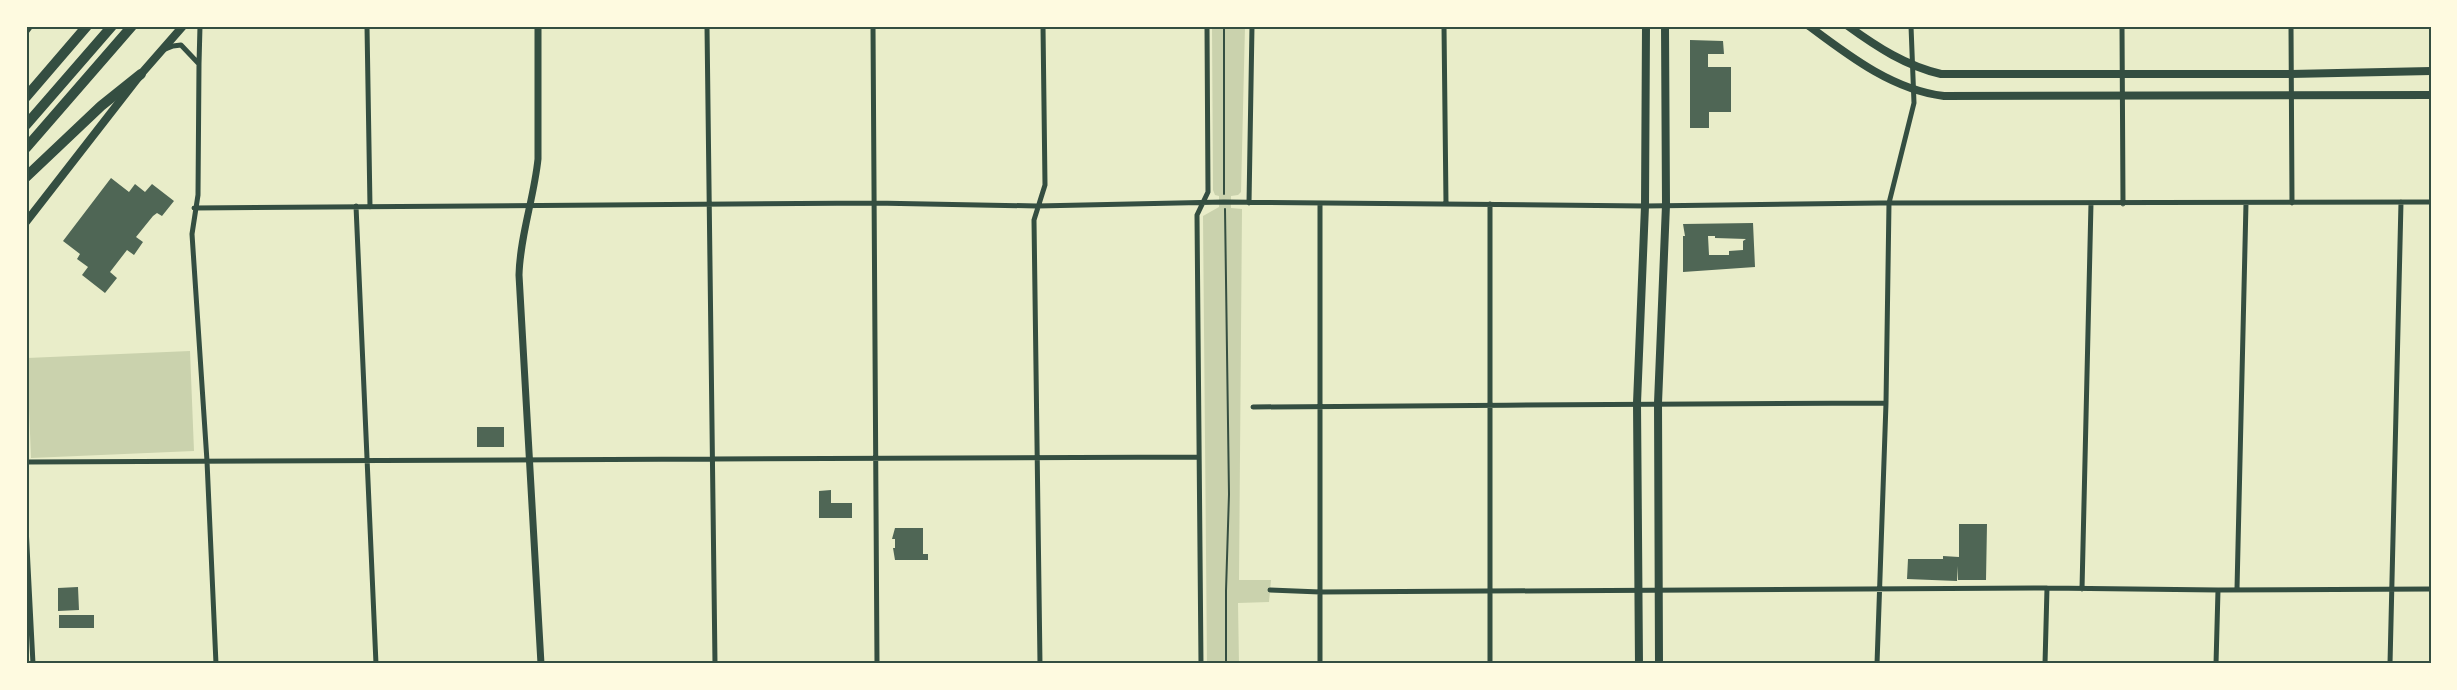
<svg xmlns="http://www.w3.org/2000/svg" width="2457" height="690" font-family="'Exo 2',sans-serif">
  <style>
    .green { fill: #cad2ad }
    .building { fill: #4f6655; fill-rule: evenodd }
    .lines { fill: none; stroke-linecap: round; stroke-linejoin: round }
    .path { stroke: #344e41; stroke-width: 2 }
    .minor { stroke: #344e41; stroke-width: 5 }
    .tertiary { stroke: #344e41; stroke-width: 7 }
    .secondary { stroke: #344e41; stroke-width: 8 }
    .motorway { stroke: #344e41; stroke-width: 10 }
    .neatline { fill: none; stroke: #344e41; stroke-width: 2 }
  </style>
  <rect width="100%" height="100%" fill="#e9edc9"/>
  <!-- green -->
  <path class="green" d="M 1212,26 L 1245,26 L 1241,192 L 1238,195 L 1231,196 L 1231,208 L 1242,209 L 1239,580 L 1271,580 L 1269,602 L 1238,603 L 1239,664 L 1207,664 L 1203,216 L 1219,207 L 1219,196 L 1215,195 L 1213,190 Z
    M 190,351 L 194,451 L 31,458 L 27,358 Z"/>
  <!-- building -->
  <path class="building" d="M 1690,40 L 1723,41 L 1724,54 L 1708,54 L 1708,67 L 1731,67 L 1731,112 L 1709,112 L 1709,128 L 1690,128 Z
    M 111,178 L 129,192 L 135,184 L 145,192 L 152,184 L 174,201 L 162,216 L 157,213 L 153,216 L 136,237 L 143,242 L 134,255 L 127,250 L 110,272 L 117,278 L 105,293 L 82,275 L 88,267 L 77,259 L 80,254 L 63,241 Z
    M 1753,223 L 1755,267 L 1683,272 L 1683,236 L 1685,236 L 1683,224 ZM 1708,236 L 1715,236 L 1715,238 L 1746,239 L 1743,241 L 1743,250 L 1729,251 L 1729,255 L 1709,255 Z
    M 477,427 L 504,427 L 504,447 L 477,447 Z
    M 831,490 L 831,503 L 852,503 L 852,518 L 819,518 L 819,491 Z
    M 1959,524 L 1987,524 L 1986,580 L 1958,580 L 1958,566 L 1957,581 L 1907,579 L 1908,559 L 1943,559 L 1943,556 L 1959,557 Z
    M 895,528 L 923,528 L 923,554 L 928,554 L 928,560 L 895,560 L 893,548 L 895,548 L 895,539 L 892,539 Z
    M 78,587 L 79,610 L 58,611 L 58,588 Z
    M 59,615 L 94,615 L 94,628 L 59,628 Z"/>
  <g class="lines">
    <!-- path -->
    <path class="path" d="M 1224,26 L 1224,194
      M 1225,209 L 1229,494 L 1226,591 L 1226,664"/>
    <!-- minor -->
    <path class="minor" d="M 367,26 L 370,207
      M 707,26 L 715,664
      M 873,26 L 877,664
      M 1444,26 L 1446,204
      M 2122,26 L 2123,204
      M 2291,26 L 2292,203
      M 163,50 L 173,46 L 181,45 L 199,64 L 200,26
      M 199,64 L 198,195 L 192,234 L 207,461 L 216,664
      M 1249,203 L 1252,26
      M 1320,204 L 1320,664
      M 1490,204 L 1490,664
      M 356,206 L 376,664
      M 194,208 L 874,203 L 1037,206 L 1224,202 L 1645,206 L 1880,203 L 2431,202
      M 1253,407 C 1464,406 1675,403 1886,403
      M 26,462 L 1199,457
      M 26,527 L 33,664
      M 2082,589 L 2091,203
      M 2237,589 L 2246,203
      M 1270,590 L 1320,592 L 2047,588 L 2218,590 L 2431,589
      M 1040,664 L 1034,220 L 1045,185 L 1043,26
      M 1201,664 L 1197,215 L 1208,192 L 1207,26
      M 1877,664 L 1886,403 L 1889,203 L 1914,103 L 1911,26
      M 2045,664 L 2047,588
      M 2216,664 L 2218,590
      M 2390,664 L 2401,202"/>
    <!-- tertiary -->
    <path class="tertiary" d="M 538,26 L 538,159 C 534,198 520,236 519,275 L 541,664"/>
    <!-- secondary -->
    <path class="secondary" d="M 1809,26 C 1849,56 1893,90 1944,96 L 2431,95
      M 1848,26 C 1877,47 1906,66 1941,74 L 2291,74 L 2431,71
      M 26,30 L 29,26
      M 26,222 L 141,74 L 183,26
      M 1639,664 L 1637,403 L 1645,206 L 1646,26
      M 1659,664 L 1658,403 L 1666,205 L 1665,26"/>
    <!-- motorway -->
    <path class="motorway" d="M 26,97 L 87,26
      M 26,125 L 112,26
      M 26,148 L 132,26
      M 26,177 L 101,106 L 141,74"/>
  </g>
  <!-- border -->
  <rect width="2457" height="690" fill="none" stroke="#fefae0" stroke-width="55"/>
  <rect x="28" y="28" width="2402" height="634" class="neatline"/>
</svg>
